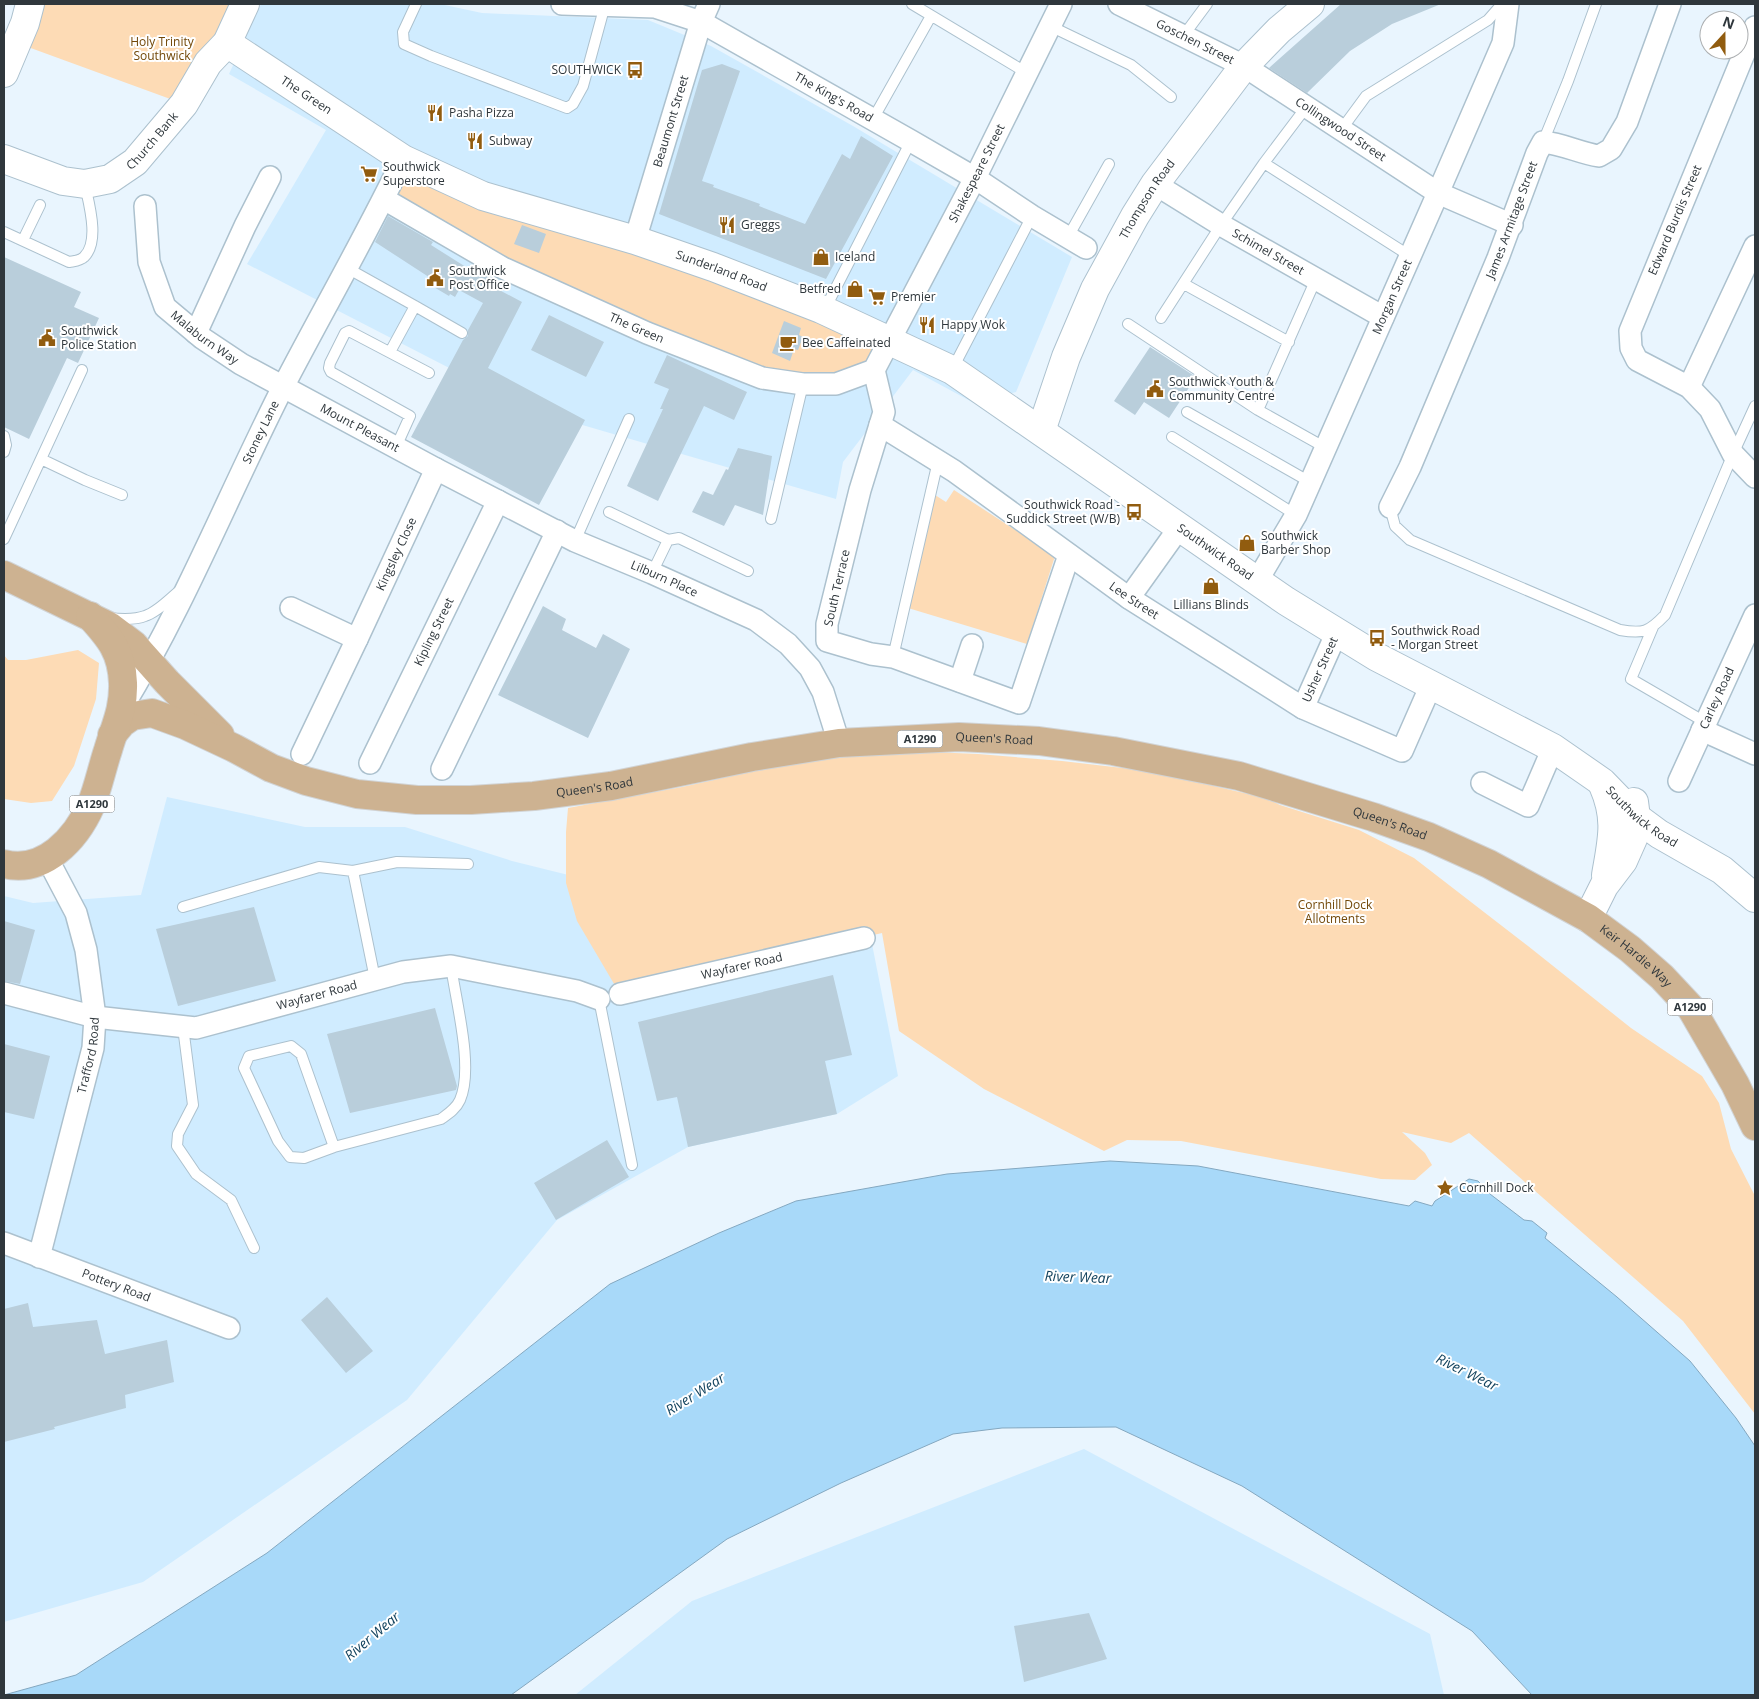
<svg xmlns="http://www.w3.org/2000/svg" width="1759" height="1699" font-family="'Open Sans',sans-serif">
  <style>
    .built { fill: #d0ecff }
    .green { fill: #fddbb5 }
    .water { fill: #a8d9f9; stroke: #84a8c0 }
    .building { fill: #b9cedb }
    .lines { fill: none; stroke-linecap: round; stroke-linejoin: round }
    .lane-casing { stroke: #acc1ce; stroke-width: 12 }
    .street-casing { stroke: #acc1ce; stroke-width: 24 }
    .secondary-casing { stroke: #acc1ce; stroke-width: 30 }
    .primary-casing { stroke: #d1d3d4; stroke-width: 30 }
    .lane { stroke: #fff; stroke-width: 10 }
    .street { stroke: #fff; stroke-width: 21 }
    .secondary { stroke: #fff; stroke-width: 28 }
    .primary { stroke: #cdb291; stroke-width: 28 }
    .labels { text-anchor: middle; stroke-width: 4; stroke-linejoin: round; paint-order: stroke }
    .shield { fill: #fff; stroke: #6d7376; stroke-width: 1 }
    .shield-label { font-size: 11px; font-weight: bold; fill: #2f373c }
    .street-label { font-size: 12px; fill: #2f373c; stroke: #fff }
    .park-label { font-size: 12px; fill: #724808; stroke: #fff }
    .poi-label { font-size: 12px; fill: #2f373c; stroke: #fff; text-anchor: start }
    .water-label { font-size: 14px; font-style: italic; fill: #12435e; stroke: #fff }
  </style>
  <rect width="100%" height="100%" fill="#e9f5fe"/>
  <!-- built -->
  <path class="built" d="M 261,4 L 440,4 L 482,13 L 648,20 L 711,46 L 853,126 L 1072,257 L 1016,392 L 974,403 L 913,370 L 843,462 L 836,499 L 531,410 L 247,264 L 326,130 L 229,74 Z
    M 167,797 L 305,827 L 405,827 L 512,861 L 657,897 L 861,888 L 898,1076 L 837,1114 L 688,1147 L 557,1220 L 407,1400 L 143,1582 L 4,1622 L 4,896 L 33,903 L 141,895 Z
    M 1084,1449 L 1430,1634 L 1444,1695 L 575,1695 L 692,1601 Z"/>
  <!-- green -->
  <path class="green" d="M 30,4 L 241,4 L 184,104 L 17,43 Z
    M 403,159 L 891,341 L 874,370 L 803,384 L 647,333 L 384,199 Z
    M 954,490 L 1055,556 L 1027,644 L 908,608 L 935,495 L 946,502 Z
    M 78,650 L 99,663 L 96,699 L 74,766 L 52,801 L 31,803 L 4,799 L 4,655 L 8,660 L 26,660 Z
    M 907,751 L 978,754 L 1062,761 L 1131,769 L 1209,785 L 1266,798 L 1280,805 L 1359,830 L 1414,858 L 1528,946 L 1631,1028 L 1702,1076 L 1719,1103 L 1731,1149 L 1755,1196 L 1755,1414 L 1683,1321 L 1469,1133 L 1451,1143 L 1402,1132 L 1425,1153 L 1432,1165 L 1415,1180 L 1381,1179 L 1181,1141 L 1127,1140 L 1104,1151 L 984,1089 L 899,1031 L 882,933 L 620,994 L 577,921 L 566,883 L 566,832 L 568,808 L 682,787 L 773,767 L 841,757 Z"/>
  <!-- water -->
  <path class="water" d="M 1110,1161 L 1198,1166 L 1409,1206 L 1415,1201 L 1432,1206 L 1435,1201 L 1469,1179 L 1478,1181 L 1490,1194 L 1524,1220 L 1532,1221 L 1547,1233 L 1545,1238 L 1617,1297 L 1690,1361 L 1736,1418 L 1755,1446 L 1755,1695 L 1532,1695 L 1472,1631 L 1242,1486 L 1116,1427 L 1002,1428 L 953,1434 L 841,1483 L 727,1539 L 511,1695 L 4,1695 L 76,1675 L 267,1553 L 610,1284 L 719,1233 L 796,1201 L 947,1174 Z"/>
  <!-- building -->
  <path class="building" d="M 1341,4 L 1441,4 L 1392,24 L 1350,51 L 1307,93 L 1269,68 Z
    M 722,64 L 740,71 L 702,181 L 714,185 L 713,187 L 760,204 L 759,206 L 805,224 L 842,154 L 850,159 L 861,136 L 893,156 L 826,279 L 659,214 L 702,70 Z
    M 388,216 L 433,242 L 431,245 L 477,274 L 480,269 L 495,278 L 490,285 L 522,302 L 488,368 L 585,420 L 539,505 L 411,437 L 463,340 L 468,336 L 468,330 L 483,303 L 459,290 L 455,297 L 450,294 L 449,296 L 432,286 L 435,281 L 375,242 Z
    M 522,225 L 546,234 L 539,253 L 514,244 Z
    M 4,257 L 81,292 L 74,307 L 99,318 L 78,363 L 67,358 L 29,439 L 4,427 Z
    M 549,315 L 604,342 L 586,377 L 531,350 Z
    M 784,321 L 801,328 L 799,335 L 803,337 L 798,350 L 794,349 L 790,361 L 772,353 Z
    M 1150,347 L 1196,377 L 1169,418 L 1144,402 L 1135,415 L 1114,401 Z
    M 667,355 L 747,392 L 734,420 L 704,406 L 658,501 L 627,486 L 663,409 L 660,409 L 669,389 L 654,383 Z
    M 738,448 L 772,456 L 763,515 L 735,505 L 724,526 L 692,512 L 703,491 L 713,495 L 726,469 L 728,470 Z
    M 543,606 L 566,619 L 562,630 L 596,648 L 603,634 L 630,649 L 588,738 L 498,695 Z
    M 254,907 L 276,981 L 178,1006 L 156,929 Z
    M 4,921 L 35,930 L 20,984 L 4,981 Z
    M 833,975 L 852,1055 L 825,1061 L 837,1114 L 688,1147 L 677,1097 L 657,1101 L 638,1022 Z
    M 435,1008 L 457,1086 L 456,1090 L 350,1113 L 327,1034 Z
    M 4,1044 L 50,1056 L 34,1119 L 4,1112 Z
    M 607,1140 L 629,1177 L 556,1220 L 534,1183 Z
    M 327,1297 L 373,1351 L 346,1373 L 301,1320 Z
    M 28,1303 L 33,1327 L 97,1320 L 105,1354 L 167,1340 L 174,1382 L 125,1395 L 126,1408 L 54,1427 L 55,1429 L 4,1442 L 4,1309 Z
    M 1089,1613 L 1107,1659 L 1024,1682 L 1014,1626 Z"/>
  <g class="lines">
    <!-- lane casing -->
    <g class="lane-casing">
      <path id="lane" d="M 416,4 L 403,32 L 404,44 L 431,56 L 567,108 L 573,104 L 583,86 L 605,5
        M 912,4 L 1027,73
        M 1050,26 L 1131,65 L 1171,97
        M 1184,35 L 1207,4
        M 873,119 L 931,16
        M 1341,130 L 1366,96 L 1488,20 L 1502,4
        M 1543,142 L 1568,81 L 1596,4
        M 1264,163 L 1410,256
        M 4,232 L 69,262 C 74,261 80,261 84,257 C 100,242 89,204 85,185
        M 1068,237 L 1109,164
        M 23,240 L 40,205
        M 347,268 L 415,306
        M 1184,284 L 1289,342
        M 825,309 L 911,141
        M 1161,318 L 1221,225 L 1264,163 L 1307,106
        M 1128,324 L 1258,410 L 1326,448
        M 390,352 L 415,306 L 462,333
        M 952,370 L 1032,216
        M 1258,410 L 1316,279
        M 1187,412 L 1310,482
        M 4,436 L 6,445 L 4,452
        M 1172,437 L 1296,515
        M 396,447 L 410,416 L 331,372 L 329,368 L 330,363 L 345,333 L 349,331 L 429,373
        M 41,459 L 85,480 L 122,495
        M 1390,507 L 1395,526 L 1410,540 L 1620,630 C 1643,634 1649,632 1665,615 L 1733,454 L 1755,406
        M 609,512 L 668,540 L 679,538 L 748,571
        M 771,519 L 803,384
        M 4,539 L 82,370
        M 575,541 L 629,419
        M 652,573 L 668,540
        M 109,618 C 119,619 135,620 145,616 C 156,613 170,599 178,592
        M 1653,627 L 1631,679 L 1705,722
        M 893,657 L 938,461
        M 183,907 L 319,867 L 353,871
        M 375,979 L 353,871 L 397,862 L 468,864
        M 602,999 L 599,999 L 632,1165
        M 183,1027 L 193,1105 L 178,1134 L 177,1146 L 196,1174 L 231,1200 L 254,1248
        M 334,1147 L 301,1054 L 291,1046 L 249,1056 L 244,1068 L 278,1141 L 290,1157 L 304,1158 L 334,1147 L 441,1119 C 448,1114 456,1109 460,1100 C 474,1068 456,1002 451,966"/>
    </g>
    <!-- street casing -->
    <g class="street-casing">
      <g id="street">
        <path id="s1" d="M 562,4 L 655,7 L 701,22 L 911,141 L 975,178 L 1032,216 L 1086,248"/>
        <path id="s2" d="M 1119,4 L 1244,66 L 1438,193 L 1512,225"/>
        <path d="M 1755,27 L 1630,331 L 1631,348 L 1637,360 L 1689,387 L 1710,409 L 1733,454 L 1755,477"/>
        <path id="s3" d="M 1155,184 L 1221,225 L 1383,317"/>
        <path id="s4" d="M 384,199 L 503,268 L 647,333 L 762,378 L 803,384 L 836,384 L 874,370 L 975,178 L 1061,4"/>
        <path id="s5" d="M 145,206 L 149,262 L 165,307 L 202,338 L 241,364 L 436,469 L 575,541 L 652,573 L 756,620 L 788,644 L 810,668 L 823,692 L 839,743"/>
        <path id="s6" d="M 635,240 L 701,22 L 709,4"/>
        <path d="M 196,333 L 245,226 L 270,177"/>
        <path d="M 874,370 L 884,412 L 860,490 L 827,624 L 827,641 L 871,654 L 893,657 L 1019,703 L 1069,555"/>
        <path d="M 1689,387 L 1755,246"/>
        <path id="s7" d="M 880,425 L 954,471 L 1129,598 L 1303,708 L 1402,751 L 1431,685"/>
        <path id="s8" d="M 1390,507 L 1410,467 L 1498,258 L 1537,153 L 1543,142 C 1563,144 1580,153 1599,156 L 1611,149 L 1627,122 L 1670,4"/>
        <path id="s9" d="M 1257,581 L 1296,515 L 1438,193 L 1503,43 L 1508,4"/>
        <path d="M 1129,598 L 1179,528"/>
        <path d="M 291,608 L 357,639"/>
        <path d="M 960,681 L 972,645"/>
        <path id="s10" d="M 122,708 C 185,605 229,493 283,387 C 323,310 366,236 403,159"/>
        <path id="s11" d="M 1303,708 L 1337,632"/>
        <path d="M 1702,730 L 1755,754"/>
        <path id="s12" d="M 302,754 L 357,639 L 436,469"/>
        <path id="s13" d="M 370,763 L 498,501"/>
        <path d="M 442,769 L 557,531"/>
        <path id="s14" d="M 1679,781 L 1755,615"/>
        <path d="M 1482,783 L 1528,806 L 1553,748"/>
        <path id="s15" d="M 4,993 L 95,1017 L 196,1028 L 403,972 L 451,966 L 577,991 L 599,999"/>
        <path id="s16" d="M 620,994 L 864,938"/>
        <path id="s17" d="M 4,1243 L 229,1328"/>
        <path id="s18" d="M 39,1257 L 93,1048 L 95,1017 L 86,950 L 76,913 L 47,858"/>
      </g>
    </g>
    <!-- secondary casing -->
    <g class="secondary-casing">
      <g id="secondary">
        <path id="s19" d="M 227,43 L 403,159 L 483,196 L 635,240 L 713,267 L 821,309 L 952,370 L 1286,601 L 1377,657 L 1553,748 L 1602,782 L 1636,817 L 1659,834 L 1722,870 L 1755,898"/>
        <path d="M 4,73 L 25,23 L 30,4"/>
        <path id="s20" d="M 4,159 L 63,181 L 85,184 L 110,179 L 135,162 L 184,104 L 208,63 L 227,43 L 245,4"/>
        <path id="s21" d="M 1041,431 L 1066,357 L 1095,289 L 1135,216 L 1155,184 L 1244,66 L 1279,30 L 1310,4"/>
        <path d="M 1603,785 C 1618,819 1612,840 1606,875"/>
        <path d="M 1588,918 L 1604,886 L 1623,861 L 1635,834 L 1637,825 L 1634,802"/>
      </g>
    </g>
    <!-- primary casing -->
    <g class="primary-casing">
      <g id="primary">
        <path d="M 4,575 L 109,626 L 134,645 L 167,682 L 220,735"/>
        <path id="s22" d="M 112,735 L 122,723 L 132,716 L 152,713 L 185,725 L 234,748 L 271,768 L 306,781 L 357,794 L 417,800 L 471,800 L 534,796 L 611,786 L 752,757 L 839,743 L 959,737 L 1039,741 L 1113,751 L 1239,776 L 1373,817 L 1429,837 L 1489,864 L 1588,918 L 1630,949 L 1662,977 L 1691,1008 L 1735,1084 L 1755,1126"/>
        <path d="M 4,864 C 44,874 76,839 91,805 C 98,788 102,768 108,750 C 115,726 124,709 123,683 C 122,652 110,638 90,616"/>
      </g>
    </g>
    <!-- lane -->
    <use href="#lane" class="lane"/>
    <!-- street -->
    <use href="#street" class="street"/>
    <!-- secondary -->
    <use href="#secondary" class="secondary"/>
    <!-- primary -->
    <use href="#primary" class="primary"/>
  </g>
  <!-- icons -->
  <defs>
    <g id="bus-bare" transform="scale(1.35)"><path d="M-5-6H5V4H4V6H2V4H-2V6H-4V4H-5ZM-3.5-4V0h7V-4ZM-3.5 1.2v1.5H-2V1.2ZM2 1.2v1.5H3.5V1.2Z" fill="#915c0f" stroke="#fff" stroke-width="2.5" paint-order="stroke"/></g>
    <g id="restaurant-bare" transform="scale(1.35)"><path d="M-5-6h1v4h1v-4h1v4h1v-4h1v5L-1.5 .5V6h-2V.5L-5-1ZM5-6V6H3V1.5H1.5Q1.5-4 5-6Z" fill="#915c0f" stroke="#fff" stroke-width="2.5" paint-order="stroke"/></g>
    <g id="supermarket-bare" transform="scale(1.35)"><path d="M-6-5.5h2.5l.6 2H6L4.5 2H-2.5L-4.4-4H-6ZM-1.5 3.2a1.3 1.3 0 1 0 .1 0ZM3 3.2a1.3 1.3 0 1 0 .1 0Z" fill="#915c0f" stroke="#fff" stroke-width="2.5" paint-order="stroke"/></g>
    <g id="shop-bare" transform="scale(1.35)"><path d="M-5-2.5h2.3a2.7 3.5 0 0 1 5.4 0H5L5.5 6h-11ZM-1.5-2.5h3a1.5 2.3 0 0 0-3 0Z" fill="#915c0f" stroke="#fff" stroke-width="2.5" paint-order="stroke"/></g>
    <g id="civic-bare" transform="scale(1.35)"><path d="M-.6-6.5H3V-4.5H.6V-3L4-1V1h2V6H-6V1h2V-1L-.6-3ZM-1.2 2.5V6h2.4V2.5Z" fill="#915c0f" stroke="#fff" stroke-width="2.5" paint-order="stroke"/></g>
    <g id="cafe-bare" transform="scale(1.35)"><path d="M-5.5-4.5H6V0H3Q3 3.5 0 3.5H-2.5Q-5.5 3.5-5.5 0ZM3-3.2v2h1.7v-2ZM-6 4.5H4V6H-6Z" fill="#915c0f" stroke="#fff" stroke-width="2.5" paint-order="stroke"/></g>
    <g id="sight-bare" transform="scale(1.35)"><path d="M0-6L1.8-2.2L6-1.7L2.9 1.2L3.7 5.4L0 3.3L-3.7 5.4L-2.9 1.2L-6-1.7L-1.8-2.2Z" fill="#915c0f" stroke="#fff" stroke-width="2.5" paint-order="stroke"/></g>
  </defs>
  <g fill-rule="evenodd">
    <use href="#bus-bare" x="635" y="70"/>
    <use href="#restaurant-bare" x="435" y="113"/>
    <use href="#restaurant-bare" x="475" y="141"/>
    <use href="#supermarket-bare" x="369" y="174"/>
    <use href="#restaurant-bare" x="727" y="225"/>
    <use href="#shop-bare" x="821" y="257"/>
    <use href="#civic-bare" x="435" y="278"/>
    <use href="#shop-bare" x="855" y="289"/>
    <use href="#supermarket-bare" x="877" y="297"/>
    <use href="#restaurant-bare" x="927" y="325"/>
    <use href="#civic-bare" x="47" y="338"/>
    <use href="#cafe-bare" x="788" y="343"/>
    <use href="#civic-bare" x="1155" y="389"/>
    <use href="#bus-bare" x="1134" y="512"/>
    <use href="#shop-bare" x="1247" y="543"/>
    <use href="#shop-bare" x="1211" y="586"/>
    <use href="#bus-bare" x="1377" y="638"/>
    <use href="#sight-bare" x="1445" y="1188"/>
  </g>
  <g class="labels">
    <!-- shield labels -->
    <g class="shield">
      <rect x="897.5" y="730.5" width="45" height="17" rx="4"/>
      <rect x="69.5" y="795.5" width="45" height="17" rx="4"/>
      <rect x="1667.5" y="998.5" width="45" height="17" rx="4"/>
    </g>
    <g class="shield-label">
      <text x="920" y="743">A1290</text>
      <text x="92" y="808">A1290</text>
      <text x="1690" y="1011">A1290</text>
    </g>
    <!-- street labels -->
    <g class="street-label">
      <text dy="4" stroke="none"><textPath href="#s2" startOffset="85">Goschen Street</textPath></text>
      <text dy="4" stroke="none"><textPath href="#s19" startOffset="95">The Green</textPath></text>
      <text dy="4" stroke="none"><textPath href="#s1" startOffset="294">The King's Road</textPath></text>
      <text dy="4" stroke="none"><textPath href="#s6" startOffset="124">Beaumont Street</textPath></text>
      <text dy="4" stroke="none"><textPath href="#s2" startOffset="255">Collingwood Street</textPath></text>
      <text dy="4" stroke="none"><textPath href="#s20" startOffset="168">Church Bank</textPath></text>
      <text dy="4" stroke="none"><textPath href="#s4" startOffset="756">Shakespeare Street</textPath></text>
      <text dy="4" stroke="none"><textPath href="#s21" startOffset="256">Thompson Road</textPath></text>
      <text dy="4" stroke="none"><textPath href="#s8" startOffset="312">James Armitage Street</textPath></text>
      <text transform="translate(1675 220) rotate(-67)" y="4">Edward Burdis Street</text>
      <text dy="4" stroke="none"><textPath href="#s3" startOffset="132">Schimel Street</textPath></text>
      <text dy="4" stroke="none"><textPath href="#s19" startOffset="549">Sunderland Road</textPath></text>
      <text dy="4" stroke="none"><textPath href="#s9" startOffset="315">Morgan Street</textPath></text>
      <text dy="4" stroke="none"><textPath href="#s4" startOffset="284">The Green</textPath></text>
      <text dy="4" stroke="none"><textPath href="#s5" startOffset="154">Malaburn Way</textPath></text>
      <text dy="4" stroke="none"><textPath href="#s5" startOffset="334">Mount Pleasant</textPath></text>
      <text dy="4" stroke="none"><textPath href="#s10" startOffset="309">Stoney Lane</textPath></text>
      <text dy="4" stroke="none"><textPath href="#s19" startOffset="1120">Southwick Road</textPath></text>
      <text dy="4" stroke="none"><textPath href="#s12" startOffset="221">Kingsley Close</textPath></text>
      <text dy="4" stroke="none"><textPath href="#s5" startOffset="674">Lilburn Place</textPath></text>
      <text transform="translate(837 588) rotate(-77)" y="4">South Terrace</text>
      <text dy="4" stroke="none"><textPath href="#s7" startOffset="309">Lee Street</textPath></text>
      <text dy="4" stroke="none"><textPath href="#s13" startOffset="146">Kipling Street</textPath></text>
      <text dy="4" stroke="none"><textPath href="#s11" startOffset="42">Usher Street</textPath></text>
      <text dy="4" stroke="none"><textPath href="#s14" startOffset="91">Carley Road</textPath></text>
      <text dy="4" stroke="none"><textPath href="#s22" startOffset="912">Queen's Road</textPath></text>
      <text dy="4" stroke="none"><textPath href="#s22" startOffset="508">Queen's Road</textPath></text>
      <text dy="4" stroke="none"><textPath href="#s19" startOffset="1624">Southwick Road</textPath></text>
      <text dy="4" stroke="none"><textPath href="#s22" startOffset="1318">Queen's Road</textPath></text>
      <text dy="4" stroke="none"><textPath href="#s22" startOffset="1599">Keir Hardie Way</textPath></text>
      <text dy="4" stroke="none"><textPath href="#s16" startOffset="125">Wayfarer Road</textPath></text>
      <text dy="4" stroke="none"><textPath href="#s15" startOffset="321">Wayfarer Road</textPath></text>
      <text dy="4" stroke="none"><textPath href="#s18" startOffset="208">Trafford Road</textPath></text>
      <text dy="4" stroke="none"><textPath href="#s17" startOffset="120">Pottery Road</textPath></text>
    </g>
    <!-- park labels -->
    <g class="park-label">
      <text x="162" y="46">Holy Trinity<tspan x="162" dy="14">Southwick</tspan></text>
      <text x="1335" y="909">Cornhill Dock<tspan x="1335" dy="14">Allotments</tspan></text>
    </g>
    <!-- poi labels -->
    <g class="poi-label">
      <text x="621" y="74" text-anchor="end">SOUTHWICK</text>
      <text x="449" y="117">Pasha Pizza</text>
      <text x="489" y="145">Subway</text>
      <text x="383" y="171">Southwick<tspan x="383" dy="14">Superstore</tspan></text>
      <text x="741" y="229">Greggs</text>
      <text x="835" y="261">Iceland</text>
      <text x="449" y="275">Southwick<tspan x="449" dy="14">Post Office</tspan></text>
      <text x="841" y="293" text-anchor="end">Betfred</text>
      <text x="891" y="301">Premier</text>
      <text x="941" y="329">Happy Wok</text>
      <text x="61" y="335">Southwick<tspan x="61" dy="14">Police Station</tspan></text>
      <text x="802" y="347">Bee Caffeinated</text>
      <text x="1169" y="386">Southwick Youth &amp;<tspan x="1169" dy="14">Community Centre</tspan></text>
      <text x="1120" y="509" text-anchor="end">Southwick Road -<tspan x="1120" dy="14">Suddick Street (W/B)</tspan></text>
      <text x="1261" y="540">Southwick<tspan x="1261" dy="14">Barber Shop</tspan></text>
      <text x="1211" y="609" text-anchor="middle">Lillians Blinds</text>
      <text x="1391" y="635">Southwick Road<tspan x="1391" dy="14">- Morgan Street</tspan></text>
      <text x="1459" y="1192">Cornhill Dock</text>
    </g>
    <!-- water labels -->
    <g class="water-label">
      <text transform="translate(1078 1277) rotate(2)" y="5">River Wear</text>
      <text transform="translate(1467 1372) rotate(26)" y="5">River Wear</text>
      <text transform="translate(695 1394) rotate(-32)" y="5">River Wear</text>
      <text transform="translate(372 1636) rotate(-40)" y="5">River Wear</text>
    </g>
  </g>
  <!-- border -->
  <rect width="1759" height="1699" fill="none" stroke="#2f373c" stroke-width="10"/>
  <!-- north arrow -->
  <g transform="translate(1724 35) rotate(21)"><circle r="24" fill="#ffffff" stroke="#acafb1"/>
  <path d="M0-4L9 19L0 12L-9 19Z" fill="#915c0f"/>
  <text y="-8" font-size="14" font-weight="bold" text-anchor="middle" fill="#2f373c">N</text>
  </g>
</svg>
